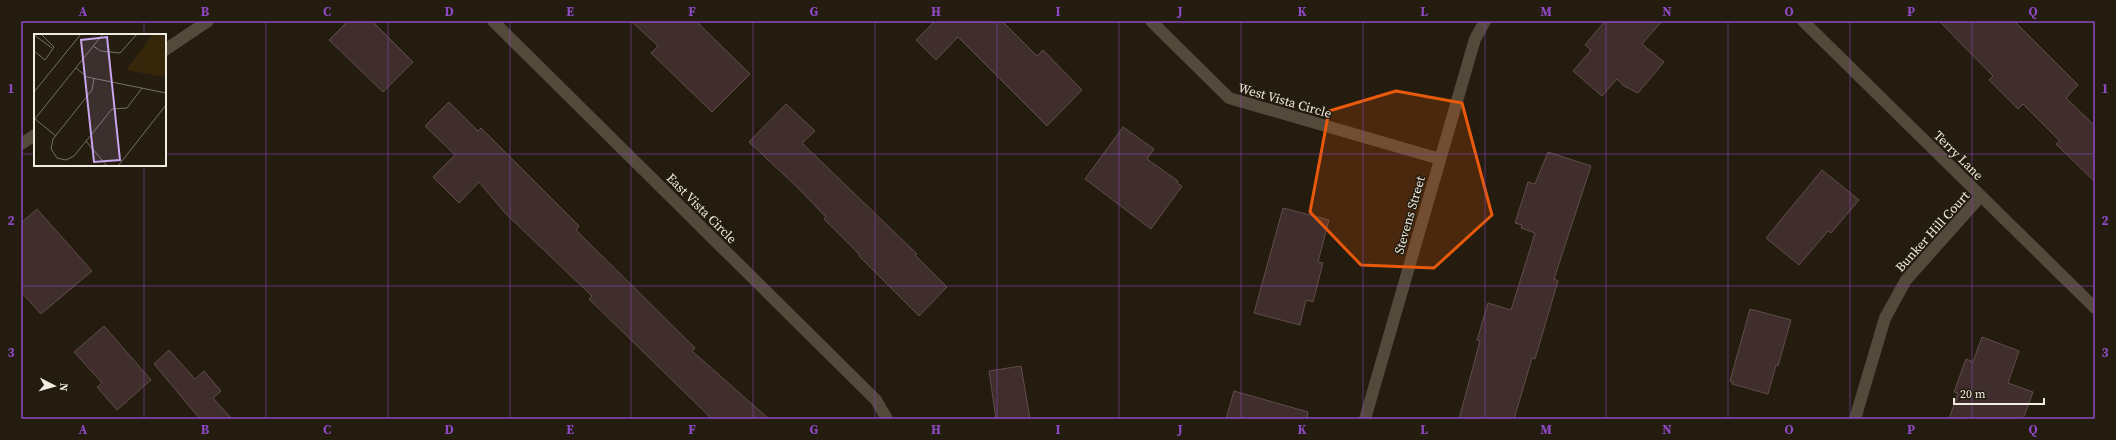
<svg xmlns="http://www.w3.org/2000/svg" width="2116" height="440" font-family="'Source Serif 4',serif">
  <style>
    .building { fill: #402e2c; stroke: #614d4b }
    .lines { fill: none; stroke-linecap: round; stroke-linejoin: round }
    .minor { stroke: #544a3b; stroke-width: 12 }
    .marked { fill: #e8590c; fill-opacity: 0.2; stroke: #e8590c; stroke-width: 3; stroke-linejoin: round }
    .grid { fill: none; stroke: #8d49c4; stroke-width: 1; stroke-opacity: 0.55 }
    .labels { text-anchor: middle; stroke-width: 3; stroke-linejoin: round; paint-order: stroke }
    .street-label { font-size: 13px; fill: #f1ebe2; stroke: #241c0e }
    .inset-road { fill: none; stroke: #766f63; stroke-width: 1 }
    .view { fill: #c8a5ef; fill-opacity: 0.15; stroke: #c8a5ef; stroke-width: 2 }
    .inset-edge { fill: none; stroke: #f1ebe2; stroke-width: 2 }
    .neatline { fill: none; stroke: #8d49c4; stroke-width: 1.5 }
    .grid-label { font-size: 13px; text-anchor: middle; font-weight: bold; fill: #8d49c4 }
  </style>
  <rect width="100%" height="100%" fill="#241c0e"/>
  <!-- building -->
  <path class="building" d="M 348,21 L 372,21 L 413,62 L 383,92 L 329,40 Z
    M 631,21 L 696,21 L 750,74 L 712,112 L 651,53 L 658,46 Z
    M 935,21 L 1002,21 L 1037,56 L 1043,50 L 1082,90 L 1047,126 L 958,37 L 936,60 L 916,40 Z
    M 1605,21 L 1662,21 L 1642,44 L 1664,62 L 1638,93 L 1624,86 L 1617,79 L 1602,96 L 1573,71 L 1591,50 L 1585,45 Z
    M 1939,21 L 2014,21 L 2078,85 L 2066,98 L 2095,126 L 2095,182 L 2056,144 L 2060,141 L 2023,104 L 2018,109 L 1989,80 L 1993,76 Z
    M 449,102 L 478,131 L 481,128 L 579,226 L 576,230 L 695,348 L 692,351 L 769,419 L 712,419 L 589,299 L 592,296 L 505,213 L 479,182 L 459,203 L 433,177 L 455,155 L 425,126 Z
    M 786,104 L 815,131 L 802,143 L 917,254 L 915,255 L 947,287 L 919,316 L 859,256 L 860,255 L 824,219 L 826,217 L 797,187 L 749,142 Z
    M 1123,127 L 1154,149 L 1147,159 L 1178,181 L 1177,183 L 1182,186 L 1151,229 L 1085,179 Z
    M 1548,152 L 1591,166 L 1554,279 L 1558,281 L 1535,359 L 1532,358 L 1514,419 L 1459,419 L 1480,341 L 1477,340 L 1488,303 L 1511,310 L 1535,233 L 1521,228 L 1522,225 L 1515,223 L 1528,182 L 1535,184 Z
    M 1822,170 L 1859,200 L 1831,233 L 1828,231 L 1799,265 L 1766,238 Z
    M 1283,208 L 1329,220 L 1318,262 L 1323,263 L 1313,302 L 1306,300 L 1300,325 L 1254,313 Z
    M 37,209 L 92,271 L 41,314 L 21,292 L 21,223 Z
    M 1750,309 L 1791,320 L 1778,366 L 1776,365 L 1768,394 L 1732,384 L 1733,382 L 1730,381 Z
    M 104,326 L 151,380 L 117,410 L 97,387 L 102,383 L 74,352 Z
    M 1982,337 L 2019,351 L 2008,383 L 2033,392 L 2023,419 L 1949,419 L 1958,393 L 1954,392 L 1966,359 L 1973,362 Z
    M 169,350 L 195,379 L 204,371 L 221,391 L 213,398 L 232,419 L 200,419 L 154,364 Z
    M 1021,366 L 1030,419 L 996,419 L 989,371 Z
    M 1234,391 L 1308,412 L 1307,419 L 1226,419 Z"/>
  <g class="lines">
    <!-- minor -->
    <path class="minor" d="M 493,21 L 876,400 L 887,419
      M 1151,21 L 1229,98 L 1440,159
      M 1803,21 L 2095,308
      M 165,50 L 208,21
      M 21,144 L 35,135
      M 1365,419 L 1475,39 L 1485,21
      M 1855,419 L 1885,318 L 1906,280 L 1981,196"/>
  </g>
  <!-- marked area -->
  <path class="marked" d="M 1396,91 L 1462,103 L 1492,215 L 1434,268 L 1361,265 L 1310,212 L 1329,111 Z"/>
  <!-- grid -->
  <path class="grid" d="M 144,21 L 144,35M 266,21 L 266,419M 388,21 L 388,419M 510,21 L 510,419M 631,21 L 631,419M 753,21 L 753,419M 875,21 L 875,419M 997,21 L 997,419M 1119,21 L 1119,419M 1241,21 L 1241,419M 1363,21 L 1363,419M 1485,21 L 1485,419M 1606,21 L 1606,419M 1728,21 L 1728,419M 1850,21 L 1850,419M 1972,21 L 1972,419M 21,154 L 35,154M 165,154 L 2095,154M 144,165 L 144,419M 21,286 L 2095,286"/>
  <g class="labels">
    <!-- street labels -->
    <g class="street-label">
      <text transform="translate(1285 100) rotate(16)" y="5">West Vista Circle</text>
      <text transform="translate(1959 155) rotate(45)" y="5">Terry Lane</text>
      <text transform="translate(702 208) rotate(45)" y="5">East Vista Circle</text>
      <text transform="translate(1409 215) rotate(-74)" y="5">Stevens Street</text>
      <text transform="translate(1932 231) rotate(-48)" y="5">Bunker Hill Court</text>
    </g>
  </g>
  <!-- overview -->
  <g transform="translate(34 34)">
    <rect width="132" height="132" fill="#241c0e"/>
    <path d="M 119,0 L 132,0 L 132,40 L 130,43 L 92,36 Z" fill="#36270b"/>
    <path class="inset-road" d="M 0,1 L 18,14M 59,12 L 67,17 L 86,19 L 103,0M 0,17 L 11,26 L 20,13 L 7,0M 42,34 L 53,43 L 132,59M 60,44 L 58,56 L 19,105 L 17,115 L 23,124 L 32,126 L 40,122 L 78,75 L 93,74 L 108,54M 0,58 L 47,0M 1,85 L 22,102M 0,86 L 69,0M 52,107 L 73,132M 84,132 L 132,71"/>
    <path class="view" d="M 73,3 L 86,126 L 60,128 L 47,6 Z"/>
    <rect width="132" height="132" class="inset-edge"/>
  </g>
  <!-- border -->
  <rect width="2116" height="440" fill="none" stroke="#241c0e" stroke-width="44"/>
  <!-- north arrow -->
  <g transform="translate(54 386) rotate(96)" stroke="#241c0e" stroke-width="3" paint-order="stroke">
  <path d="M0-3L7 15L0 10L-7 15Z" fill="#f1ebe2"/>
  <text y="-6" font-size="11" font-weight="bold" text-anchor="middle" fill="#f1ebe2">N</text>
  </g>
  <!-- scale -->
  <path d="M1954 398v6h90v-6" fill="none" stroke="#f1ebe2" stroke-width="2"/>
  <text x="1960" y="398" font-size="12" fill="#f1ebe2" stroke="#241c0e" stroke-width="3" paint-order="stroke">20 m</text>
  <rect x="22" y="22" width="2072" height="396" class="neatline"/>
  <g class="grid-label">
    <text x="83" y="16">A</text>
    <text x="205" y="16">B</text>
    <text x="327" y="16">C</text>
    <text x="449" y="16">D</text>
    <text x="570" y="16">E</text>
    <text x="692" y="16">F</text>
    <text x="814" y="16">G</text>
    <text x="936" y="16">H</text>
    <text x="1058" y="16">I</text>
    <text x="1180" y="16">J</text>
    <text x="1302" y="16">K</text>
    <text x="1424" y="16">L</text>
    <text x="1546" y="16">M</text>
    <text x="1667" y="16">N</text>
    <text x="1789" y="16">O</text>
    <text x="1911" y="16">P</text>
    <text x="2033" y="16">Q</text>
    <text x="11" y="93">1</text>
    <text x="2105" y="93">1</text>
    <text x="11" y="225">2</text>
    <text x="2105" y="225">2</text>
    <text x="11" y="357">3</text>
    <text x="2105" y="357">3</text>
    <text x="83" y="434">A</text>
    <text x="205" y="434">B</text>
    <text x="327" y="434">C</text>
    <text x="449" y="434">D</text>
    <text x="570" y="434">E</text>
    <text x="692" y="434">F</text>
    <text x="814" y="434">G</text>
    <text x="936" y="434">H</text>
    <text x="1058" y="434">I</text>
    <text x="1180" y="434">J</text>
    <text x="1302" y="434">K</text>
    <text x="1424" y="434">L</text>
    <text x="1546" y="434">M</text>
    <text x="1667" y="434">N</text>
    <text x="1789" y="434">O</text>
    <text x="1911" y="434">P</text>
    <text x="2033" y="434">Q</text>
  </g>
</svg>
